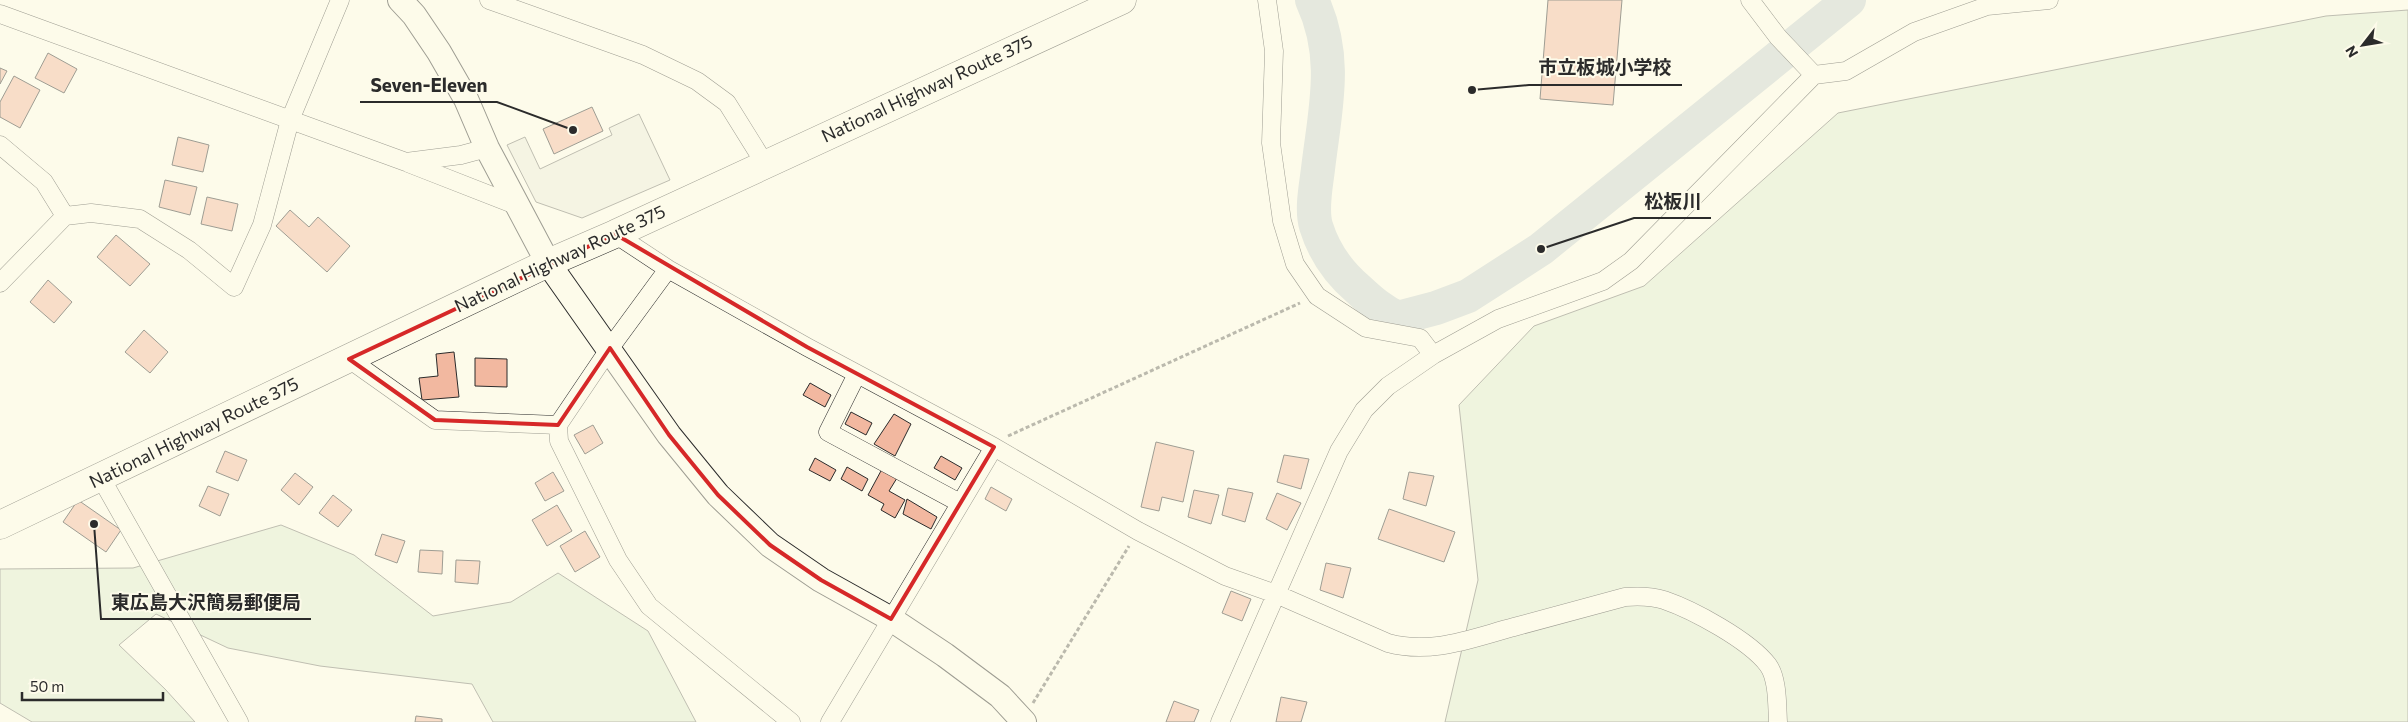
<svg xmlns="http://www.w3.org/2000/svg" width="2408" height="722" font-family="Commissioner,'Noto Sans JP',sans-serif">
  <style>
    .green { fill: #deebd1; stroke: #74746e }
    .parking { fill: #eceadb; stroke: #74746e }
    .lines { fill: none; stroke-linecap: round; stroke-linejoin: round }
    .river { stroke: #c7d0d0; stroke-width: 34 }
    .building { fill: #f2b8a0; stroke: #2b2b2b }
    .street-casing { stroke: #2b2b2b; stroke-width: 19 }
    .secondary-casing { stroke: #2b2b2b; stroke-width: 26 }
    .highway-casing { stroke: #2b2b2b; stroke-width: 29 }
    .path { stroke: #6a6964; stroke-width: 3; stroke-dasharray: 4 2.5; stroke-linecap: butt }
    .street { stroke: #fdfbea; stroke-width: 18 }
    .secondary { stroke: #fdfbea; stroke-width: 24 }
    .highway { stroke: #fdfbea; stroke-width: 28 }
    .marked { fill: none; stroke: #d62828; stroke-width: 4; stroke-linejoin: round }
    .labels { text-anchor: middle; stroke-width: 4; stroke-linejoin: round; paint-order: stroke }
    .street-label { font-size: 18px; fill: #2b2b2b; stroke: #fdfbea }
    .leader { fill: none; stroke: #2b2b2b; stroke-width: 2 }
    .callout-dot { fill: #2b2b2b; stroke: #fdfbea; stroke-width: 2 }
    .callout-label { font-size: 19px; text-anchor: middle; font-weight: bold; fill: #2b2b2b; stroke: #fdfbea; stroke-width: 4; stroke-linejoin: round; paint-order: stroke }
  </style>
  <rect width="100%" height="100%" fill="#fdfbea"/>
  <!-- green -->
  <path class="green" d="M 2408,10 L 2408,722 L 1445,722 L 1478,580 L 1459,405 L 1534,326 L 1644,286 L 1838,113 L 2326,16 Z
    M 281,525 L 354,555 L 433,616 L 511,602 L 558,573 L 648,631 L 696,722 L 493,722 L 472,684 L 320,666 L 228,648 L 156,614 L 119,645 L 165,689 L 195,722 L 32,722 L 0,703 L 0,569 L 133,568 Z"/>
  <!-- parking -->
  <path class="parking" d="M 639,114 L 670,180 L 582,218 L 536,202 L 507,145 L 525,137 L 540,169 L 612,135 L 609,128 Z"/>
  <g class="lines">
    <!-- river -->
    <path class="river" d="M 1312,0 C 1339,58 1325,109 1318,169 C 1316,186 1311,209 1316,226 C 1324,252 1338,272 1358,289 C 1371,301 1382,311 1398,318 L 1436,308 L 1468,296 L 1541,249 L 1849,0"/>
  </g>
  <!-- building -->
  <path class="building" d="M 1548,0 L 1622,0 L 1613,105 L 1540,99 Z
    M 48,53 L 77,69 L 64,93 L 35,78 Z
    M 0,68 L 7,71 L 0,84 Z
    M 14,76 L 40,90 L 20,128 L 0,117 L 0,102 Z
    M 592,107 L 603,131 L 554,154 L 543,129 Z
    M 178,137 L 209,145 L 203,172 L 172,165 Z
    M 165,180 L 197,187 L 190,215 L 159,207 Z
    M 207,197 L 238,204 L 232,231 L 201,224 Z
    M 290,210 L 309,227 L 318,217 L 350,246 L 327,272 L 276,226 Z
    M 116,235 L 150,264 L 130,286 L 97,257 Z
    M 48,280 L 72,302 L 54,323 L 30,302 Z
    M 144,330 L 168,352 L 150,373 L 125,352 Z
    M 454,352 L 459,397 L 422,400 L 419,378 L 438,376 L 436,354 Z
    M 475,358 L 507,359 L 507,387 L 475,386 Z
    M 810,383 L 831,395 L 825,407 L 803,395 Z
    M 851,412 L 872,423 L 866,435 L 845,424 Z
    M 894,414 L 911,424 L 895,456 L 874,444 Z
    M 593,425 L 603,443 L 585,454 L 574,435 Z
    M 1156,442 L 1194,451 L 1183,502 L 1162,497 L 1159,511 L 1141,507 Z
    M 225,451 L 247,460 L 238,481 L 216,472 Z
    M 1284,455 L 1309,459 L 1301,489 L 1277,482 Z
    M 941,456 L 962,468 L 955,480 L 934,468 Z
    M 815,458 L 836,470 L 830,481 L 809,470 Z
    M 847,467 L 868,479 L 862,491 L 841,479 Z
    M 882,469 L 897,478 L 889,491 L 905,500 L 895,518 L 881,510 L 884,504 L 868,495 Z
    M 553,472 L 564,491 L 545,501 L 535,483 Z
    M 1409,472 L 1434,476 L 1426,506 L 1403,499 Z
    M 295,473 L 313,487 L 299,505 L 281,490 Z
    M 208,486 L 229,494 L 220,516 L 199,506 Z
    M 991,487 L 1012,499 L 1006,511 L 985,499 Z
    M 1228,488 L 1253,493 L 1245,522 L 1222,515 Z
    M 1194,490 L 1219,495 L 1211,524 L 1188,517 Z
    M 1277,493 L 1301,503 L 1287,530 L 1266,519 Z
    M 333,495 L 352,510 L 338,527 L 319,513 Z
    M 907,499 L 937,517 L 931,529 L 903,514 Z
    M 78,500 L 121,530 L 106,552 L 63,522 Z
    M 557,505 L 572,531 L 547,546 L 532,520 Z
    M 1389,509 L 1455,532 L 1444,562 L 1378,539 Z
    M 585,531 L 600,557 L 575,572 L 560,546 Z
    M 382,534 L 405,541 L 397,563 L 375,555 Z
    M 420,550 L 443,551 L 442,574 L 418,572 Z
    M 456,560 L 480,561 L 478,584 L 455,582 Z
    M 1326,563 L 1351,568 L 1343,598 L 1320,590 Z
    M 1231,591 L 1251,599 L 1242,621 L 1222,613 Z
    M 1281,697 L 1307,702 L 1301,722 L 1276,722 Z
    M 1174,701 L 1199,710 L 1194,722 L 1166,722 Z
    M 416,716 L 442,719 L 442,722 L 415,722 Z"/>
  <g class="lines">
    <!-- street casing -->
    <g class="street-casing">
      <path id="street" d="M 489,0 L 643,55 L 697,81 L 727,103 L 765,164
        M 1267,0 L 1274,51 L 1271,143 L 1282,221 L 1295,264 L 1317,296 L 1366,328 L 1420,338 L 1433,355
        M 1750,0 L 1778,37 L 1814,75
        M 0,14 L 406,162 L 461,155 L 487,148
        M 0,145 L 44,182 L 65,216
        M 408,163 L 518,206
        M 615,234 L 668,269 L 807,347 L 994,447 L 1138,531 L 1225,576 L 1276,594 L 1388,643 C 1432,655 1472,638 1514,627 C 1551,617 1588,607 1625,597 C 1638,596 1651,596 1664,600 C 1693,610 1749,640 1768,665 C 1778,679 1777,705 1778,722
        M 668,269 L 610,348 L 558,425 L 559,441 L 618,560 L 649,606 L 791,722
        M 0,283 L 65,216 L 91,213 L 140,219 L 189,250 L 234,287 L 262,225 L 290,120 L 340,0
        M 349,359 L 435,420 L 558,425
        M 857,374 L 828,432 L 960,503
        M 101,478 L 239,722
        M 830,722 L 994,447
        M 1220,722 L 1339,451 L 1364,410 L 1388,386 L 1433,355 L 1498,319 L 1603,281 L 1631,261 L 1814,75 L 1846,71 L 1914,32 L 1987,6 L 2049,0"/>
    </g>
    <!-- secondary casing -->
    <g class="secondary-casing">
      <path id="secondary" d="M 400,0 L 414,15 L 439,52 L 466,99 L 487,148 L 548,263 L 669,435 L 718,495 L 770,545 L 821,580 L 891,619 L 945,655 L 1000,696 L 1024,722"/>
    </g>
    <!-- highway casing -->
    <g class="highway-casing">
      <path id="highway" d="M 0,525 L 548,263 L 615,234 L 1122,0"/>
    </g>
    <!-- path -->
    <path class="path" d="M 1008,436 L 1300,303
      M 1033,703 L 1129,546"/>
    <!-- street -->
    <use href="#street" class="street"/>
    <!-- secondary -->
    <use href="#secondary" class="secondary"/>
    <!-- highway -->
    <use href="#highway" class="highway"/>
  </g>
  <!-- marked area -->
  <path d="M0 0H2408V722H0ZM 615,234 L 807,347 L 994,447 L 891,619 L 821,580 L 770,545 L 718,495 L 669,435 L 610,348 L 558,425 L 435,420 L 349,359 Z" fill="#fdfbea" fill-opacity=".55" fill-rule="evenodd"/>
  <path class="marked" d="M 615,234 L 807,347 L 994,447 L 891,619 L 821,580 L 770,545 L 718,495 L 669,435 L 610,348 L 558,425 L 435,420 L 349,359 Z"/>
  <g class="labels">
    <!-- street labels -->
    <g class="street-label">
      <text transform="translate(927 89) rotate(-25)" y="6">National Highway Route 375</text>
      <text transform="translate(560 259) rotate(-25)" y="6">National Highway Route 375</text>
      <text transform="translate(194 433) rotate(-26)" y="6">National Highway Route 375</text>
    </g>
  </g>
  <!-- callouts -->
  <path class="leader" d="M1472 90L1529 85H1682M573 130L497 102H360M1541 249L1634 218H1711M94 524L101 619H311"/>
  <g class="callout-dot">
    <circle cx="1472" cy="90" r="5"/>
    <circle cx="573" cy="130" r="5"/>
    <circle cx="1541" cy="249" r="5"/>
    <circle cx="94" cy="524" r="5"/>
  </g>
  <g class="callout-label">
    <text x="1605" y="74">市立板城小学校</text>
    <text x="429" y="92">Seven-Eleven</text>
    <text x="1673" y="208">松板川</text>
    <text x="206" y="609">東広島大沢簡易郵便局</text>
  </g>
  <!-- north arrow -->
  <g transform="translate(2363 45) rotate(239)" stroke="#fdfbea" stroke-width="4" paint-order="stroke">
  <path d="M0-4L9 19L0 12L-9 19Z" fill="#2b2b2b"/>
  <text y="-8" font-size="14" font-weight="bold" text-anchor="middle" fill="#2b2b2b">N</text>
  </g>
  <!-- scale -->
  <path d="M22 692v8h141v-8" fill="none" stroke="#2b2b2b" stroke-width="2.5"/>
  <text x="30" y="692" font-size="15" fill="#2b2b2b" stroke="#fdfbea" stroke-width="4" paint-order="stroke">50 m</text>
</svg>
